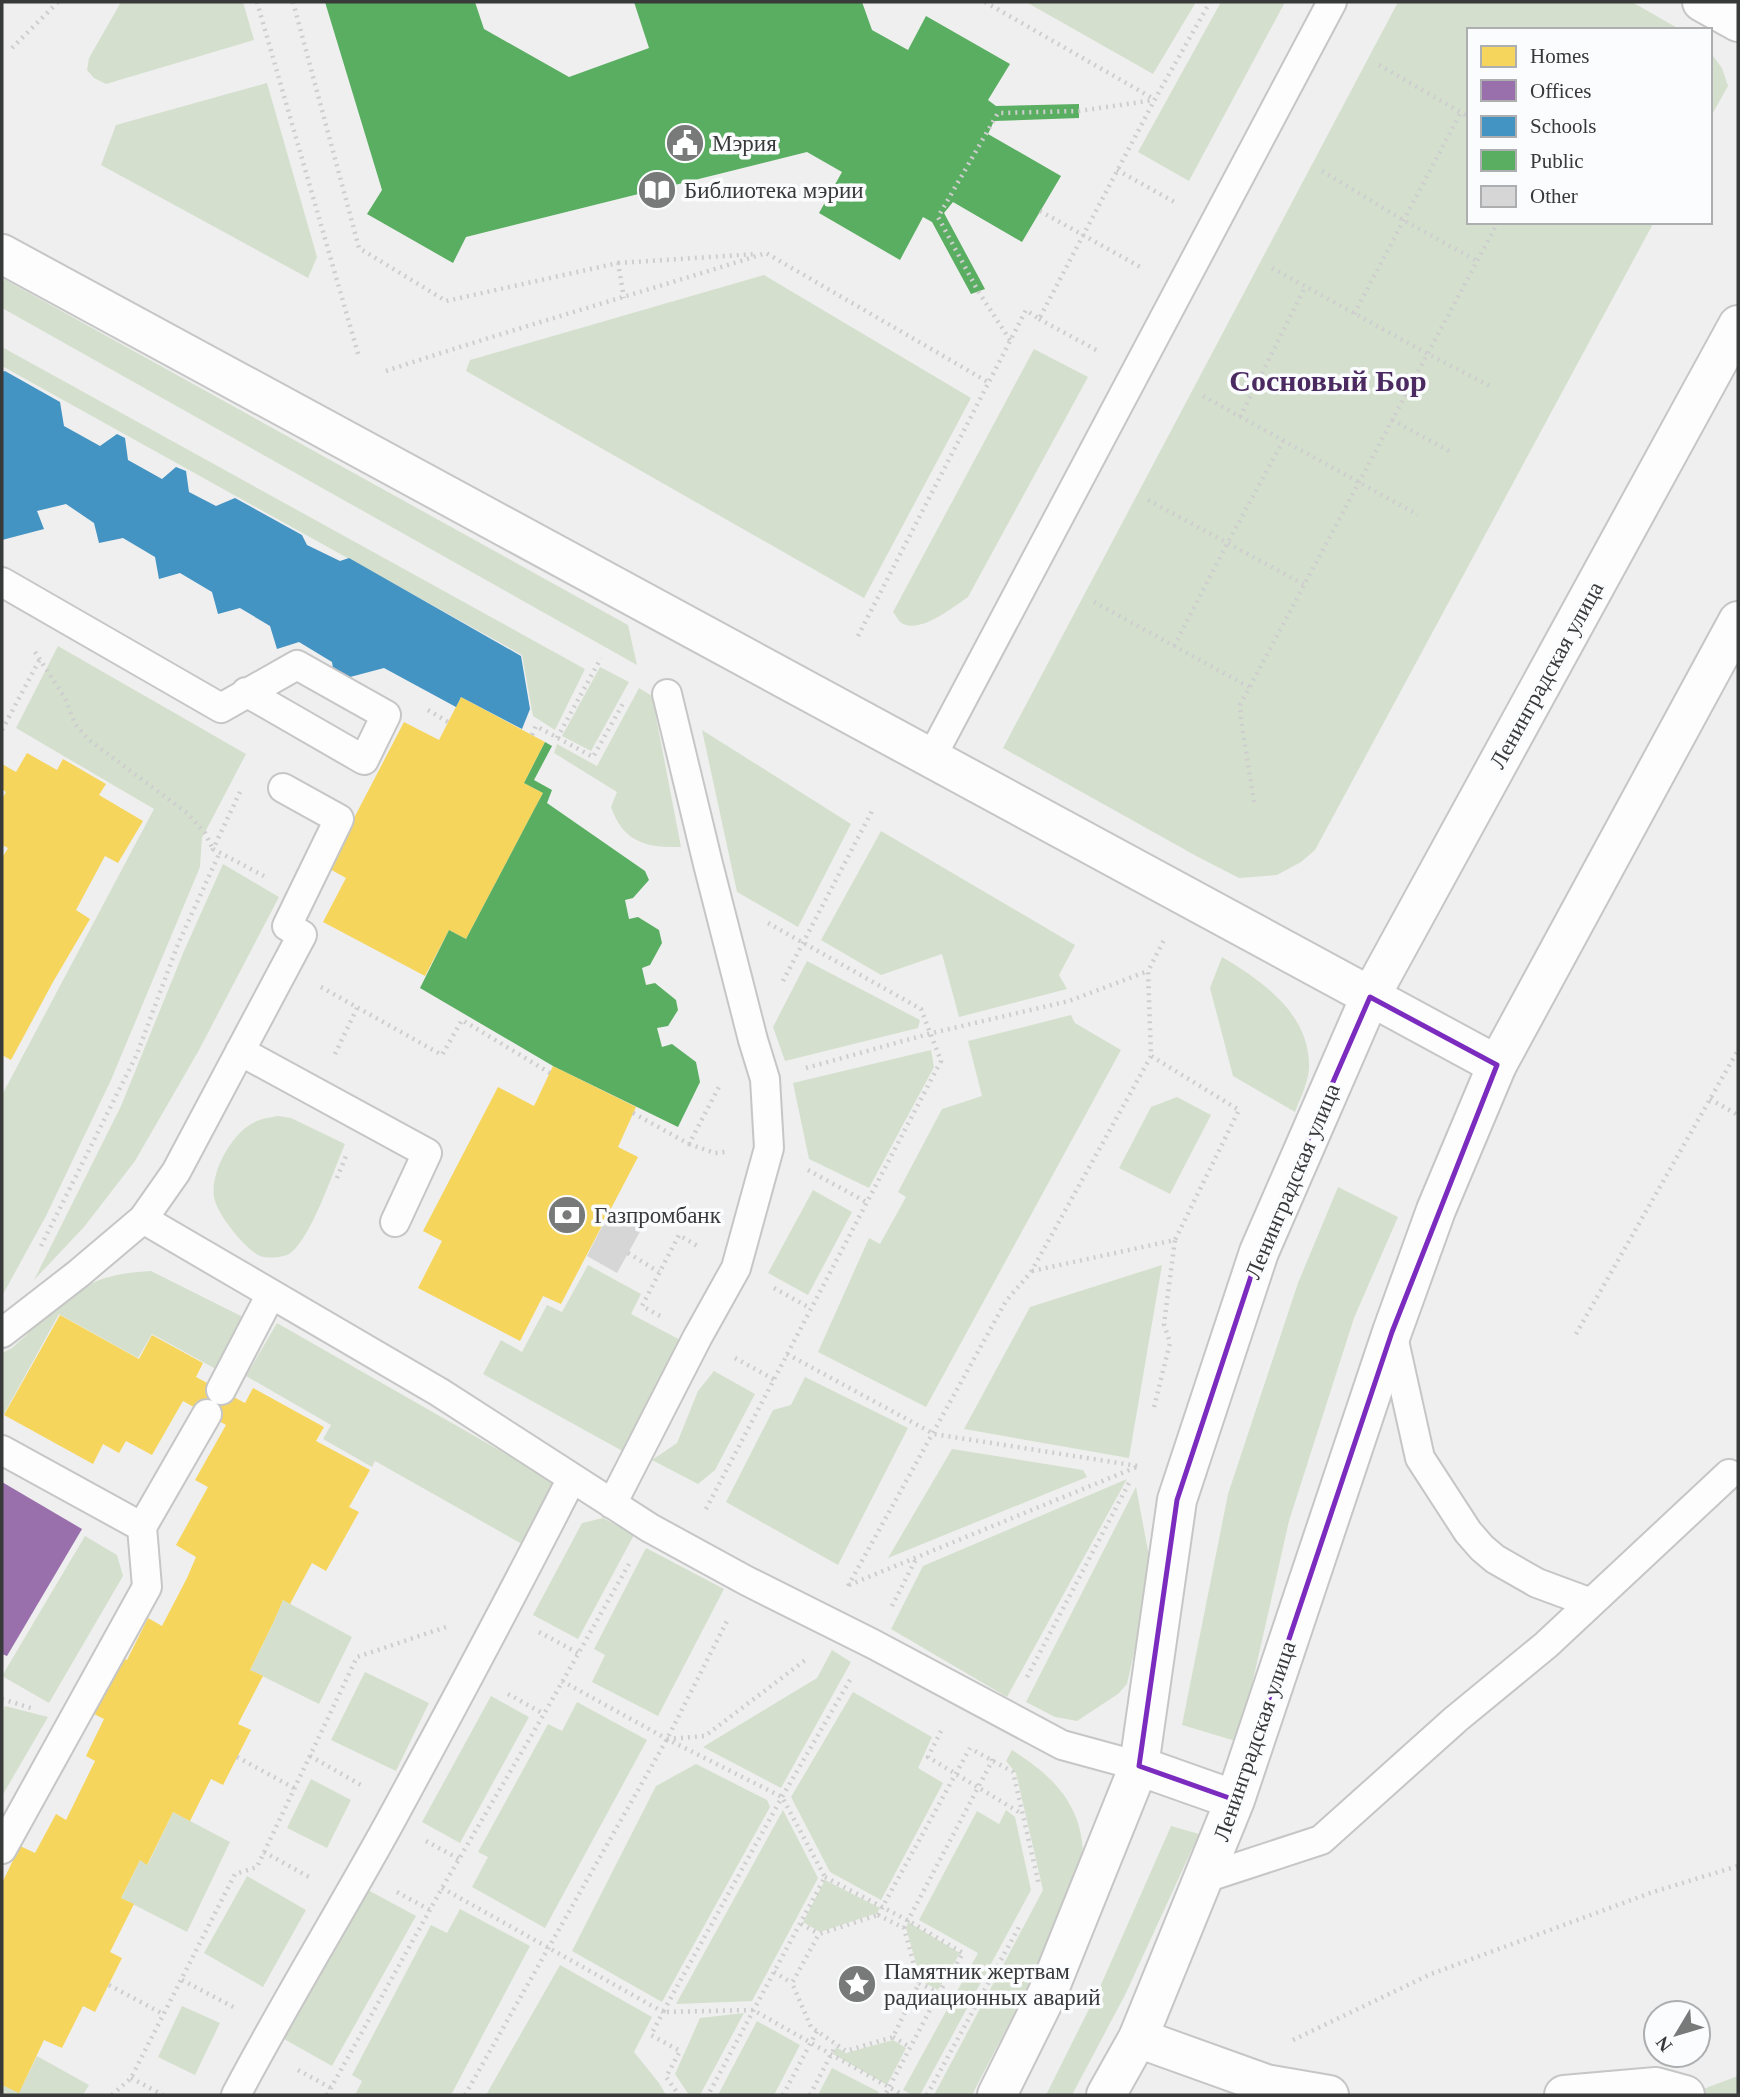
<svg xmlns="http://www.w3.org/2000/svg" width="1740" height="2097" font-family="Georgia,serif">
  <style>
    .green { fill: #d4e0cd }
    .homes { fill: #f6d55c }
    .offices { fill: #9970ab }
    .schools { fill: #4393c3 }
    .public { fill: #5aae61 }
    .building { fill: #d6d6d6 }
    .lines { fill: none; stroke-linecap: round; stroke-linejoin: round }
    .service-casing { stroke: #c6c6c6; stroke-width: 32 }
    .minor-casing { stroke: #c6c6c6; stroke-width: 42 }
    .tertiary-casing { stroke: #c6c6c6; stroke-width: 42 }
    .secondary-casing { stroke: #c6c6c6; stroke-width: 42 }
    .path { stroke: #cececf; stroke-width: 4.5; stroke-dasharray: 2 5; stroke-linecap: butt }
    .service { stroke: #fdfdfd; stroke-width: 28 }
    .minor { stroke: #fdfdfd; stroke-width: 38 }
    .tertiary { stroke: #fdfdfd; stroke-width: 38 }
    .secondary { stroke: #fdfdfd; stroke-width: 38 }
    .marked { fill: none; stroke: #7b2cbf; stroke-width: 5; stroke-linejoin: round }
    .labels { text-anchor: middle; stroke-width: 7; stroke-linejoin: round; paint-order: stroke }
    .poi-label { font-size: 23px; fill: #383939; stroke: #fbfcfd; text-anchor: start }
    .street-label { font-size: 23px; fill: #383939; stroke: #fbfcfd }
    .district-label { font-size: 30px; font-weight: bold; fill: #4b2a62; stroke: #fbfcfd }
  </style>
  <rect width="100%" height="100%" fill="#efefef"/>
  <!-- green -->
  <path class="green" d="M 121,2 L 243,2 L 254,40 L 106,84 L 94,78 L 87,70 L 89,58 Z
    M 1026,2 L 1196,2 L 1153,74 Z
    M 1221,2 L 1285,2 L 1189,181 L 1138,152 Z
    M 1398,2 L 1632,2 L 1681,30 L 1469,30 L 1469,222 L 1654,222 L 1315,850 L 1301,862 L 1277,875 L 1239,878 L 1198,857 L 1003,748 Z
    M 1710,52 L 1722,68 L 1728,86 L 1710,118 Z
    M 267,83 L 317,257 L 308,278 L 101,165 L 116,125 Z
    M 764,275 L 971,398 L 864,598 L 466,371 L 470,360 Z
    M 2,278 L 628,625 L 637,665 L 2,308 Z
    M 2,347 L 585,669 L 555,730 L 533,716 L 522,655 L 2,366 Z
    M 1034,349 L 1088,377 L 968,597 C 953,607 918,636 900,622 C 899,621 894,613 893,612 Z
    M 58,646 L 246,754 L 202,838 L 200,867 L 111,1080 L 46,1216 L 2,1296 L 2,1095 L 154,809 L 16,728 Z
    M 600,667 L 629,682 L 591,751 L 562,736 Z
    M 639,688 L 652,696 L 681,847 C 646,848 623,842 611,807 L 617,792 L 554,753 L 557,744 L 597,766 Z
    M 702,730 L 851,824 L 798,927 L 737,892 Z
    M 881,831 L 1075,945 L 1059,975 L 1067,989 L 959,1017 L 942,954 L 881,975 L 821,940 Z
    M 223,864 L 279,897 L 199,1050 L 135,1161 L 84,1227 L 34,1280 L 121,1106 L 184,951 Z
    M 1222,957 C 1264,982 1311,1015 1309,1069 C 1308,1083 1300,1099 1295,1112 L 1233,1076 L 1210,988 Z
    M 807,961 L 920,1020 L 918,1028 L 785,1061 L 773,1027 Z
    M 1071,1015 L 1075,1023 L 1121,1050 L 926,1407 L 818,1352 L 869,1238 L 880,1244 L 906,1197 L 898,1192 L 942,1109 L 982,1096 L 968,1041 Z
    M 931,1050 L 934,1067 L 869,1188 L 809,1159 L 793,1083 Z
    M 1177,1097 L 1211,1115 L 1170,1194 L 1119,1168 L 1151,1107 Z
    M 278,1116 L 291,1118 L 345,1144 C 334,1169 311,1240 289,1254 C 282,1258 265,1259 258,1255 C 244,1247 219,1216 215,1201 C 208,1177 229,1139 248,1126 C 258,1119 267,1118 278,1116 Z
    M 1338,1187 L 1398,1217 L 1354,1318 L 1289,1521 L 1239,1742 L 1182,1725 L 1228,1494 L 1298,1283 Z
    M 813,1190 L 852,1212 L 808,1295 L 768,1273 Z
    M 588,1265 L 641,1294 L 631,1314 L 686,1343 L 626,1453 L 483,1374 L 501,1340 L 522,1352 L 547,1305 L 562,1312 Z
    M 1162,1265 L 1129,1458 L 964,1429 L 1030,1307 Z
    M 151,1271 L 249,1320 L 223,1373 L 152,1334 L 138,1358 L 59,1314 L 4,1414 L 2,1413 L 2,1353 L 12,1348 C 39,1325 64,1295 97,1281 C 114,1274 133,1272 151,1271 Z
    M 277,1323 L 564,1487 L 529,1548 L 375,1461 L 372,1467 L 323,1439 L 331,1425 L 246,1376 Z
    M 714,1371 L 755,1394 L 715,1470 L 698,1484 L 652,1460 L 677,1443 L 698,1391 Z
    M 805,1377 L 908,1428 L 838,1565 L 726,1502 L 773,1410 L 791,1405 Z
    M 952,1449 L 1083,1470 L 1087,1477 L 888,1558 Z
    M 1127,1479 L 1007,1697 L 891,1629 L 923,1566 Z
    M 1136,1487 L 1152,1572 L 1127,1684 L 1118,1694 L 1077,1721 L 1055,1717 L 1026,1702 Z
    M 603,1518 L 634,1535 L 578,1639 L 533,1615 L 582,1523 Z
    M 85,1536 L 117,1555 L 123,1576 L 49,1703 L 2,1676 Z
    M 646,1548 L 724,1589 L 658,1716 L 592,1682 L 605,1655 L 594,1649 Z
    M 283,1600 L 352,1637 L 319,1704 L 250,1670 L 274,1621 Z
    M 832,1650 L 851,1662 L 781,1788 L 703,1747 L 817,1678 Z
    M 365,1672 L 429,1703 L 396,1771 L 331,1740 Z
    M 853,1692 L 932,1737 L 918,1768 L 943,1783 L 881,1900 L 830,1872 L 791,1797 Z
    M 491,1696 L 529,1717 L 460,1843 L 422,1822 Z
    M 577,1702 L 647,1740 L 545,1928 L 472,1887 L 488,1857 L 478,1852 L 548,1724 L 562,1731 Z
    M 5,1706 L 48,1717 L 2,1796 L 2,1713 Z
    M 1012,1750 C 1066,1784 1091,1819 1081,1885 L 972,2095 L 934,2095 L 1043,1890 L 1016,1773 L 1006,1761 Z
    M 696,1764 L 767,1800 L 770,1807 L 662,2002 L 572,1951 L 656,1786 Z
    M 311,1779 L 351,1800 L 327,1848 L 287,1828 Z
    M 783,1810 L 818,1878 L 752,2001 L 676,2004 Z
    M 1006,1810 L 1015,1817 L 1031,1890 L 920,2095 L 912,2095 L 903,2090 L 978,1953 L 919,1920 L 977,1811 L 999,1824 Z
    M 173,1812 L 230,1842 L 187,1932 L 121,1898 L 140,1860 L 148,1864 Z
    M 1171,1826 L 1199,1834 L 1125,1995 L 1072,2095 L 1046,2095 L 1100,1987 Z
    M 247,1876 L 306,1910 L 263,1987 L 204,1953 Z
    M 825,1880 L 880,1908 L 877,1913 L 820,1932 L 803,1922 Z
    M 368,1890 L 416,1916 L 332,2066 L 284,2039 Z
    M 460,1909 L 530,1946 L 451,2095 L 355,2095 L 362,2081 L 352,2075 L 431,1925 L 447,1933 Z
    M 908,1922 L 960,1953 L 938,1990 L 921,1981 L 906,1928 Z
    M 560,1965 L 652,2017 L 634,2052 L 659,2083 L 666,2095 L 486,2095 Z
    M 182,2006 L 220,2023 L 195,2075 L 158,2057 Z
    M 744,2013 L 700,2095 L 689,2095 L 675,2074 L 700,2018 Z
    M 757,2021 L 800,2045 L 774,2095 L 718,2095 Z
    M 893,2040 L 906,2048 L 887,2085 L 833,2054 L 836,2047 L 846,2053 Z
    M 37,2056 L 89,2085 L 83,2095 L 2,2095 L 2,2085 L 19,2092 Z
    M 832,2068 L 879,2092 L 877,2095 L 818,2095 Z
    M 1738,2076 L 1738,2095 L 1687,2095 Z"/>
  <!-- homes -->
  <path class="homes" d="M 461,697 L 545,742 L 524,783 L 543,793 L 466,939 L 449,930 L 425,976 L 323,922 L 346,878 L 328,868 L 404,722 L 439,740 Z
    M 27,753 L 57,770 L 63,759 L 106,784 L 99,795 L 143,821 L 118,863 L 105,856 L 76,910 L 90,919 L 53,982 L 11,1060 L 2,1055 L 2,858 L 8,848 L 2,845 L 2,799 L 6,792 L 2,789 L 2,764 L 16,772 Z
    M 553,1066 L 636,1107 L 618,1147 L 638,1157 L 561,1304 L 543,1296 L 520,1341 L 418,1288 L 442,1241 L 423,1231 L 498,1087 L 534,1106 Z
    M 60,1315 L 139,1359 L 152,1335 L 203,1363 L 196,1377 L 245,1403 L 253,1388 L 324,1427 L 316,1441 L 370,1470 L 349,1507 L 359,1512 L 326,1571 L 312,1563 L 290,1604 L 283,1600 L 274,1621 L 250,1670 L 263,1676 L 238,1724 L 251,1730 L 223,1785 L 211,1779 L 190,1821 L 173,1812 L 147,1865 L 140,1860 L 121,1898 L 134,1904 L 110,1952 L 122,1958 L 95,2012 L 83,2006 L 62,2048 L 44,2040 L 19,2093 L 2,2085 L 2,1883 L 20,1846 L 35,1853 L 56,1814 L 66,1820 L 95,1761 L 86,1756 L 104,1719 L 90,1712 L 118,1656 L 127,1660 L 148,1618 L 162,1626 L 187,1578 L 196,1557 L 176,1545 L 208,1487 L 195,1480 L 226,1425 L 183,1401 L 152,1455 L 126,1441 L 119,1453 L 103,1444 L 93,1464 L 4,1415 Z"/>
  <!-- offices -->
  <path class="offices" d="M 2,1482 L 82,1529 L 7,1656 L 2,1654 Z"/>
  <!-- schools -->
  <path class="schools" d="M 5,371 L 60,402 L 64,426 L 100,446 L 117,434 L 125,438 L 128,460 L 162,479 L 176,467 L 186,471 L 189,492 L 216,506 L 235,498 L 302,535 L 307,545 L 340,561 L 349,558 L 521,656 L 530,709 L 522,729 L 461,697 L 456,707 L 384,668 L 335,681 L 332,662 L 299,642 L 277,649 L 270,626 L 240,608 L 218,614 L 212,592 L 180,573 L 159,579 L 155,557 L 123,538 L 99,543 L 94,523 L 66,504 L 37,511 L 44,529 L 2,540 L 2,372 Z"/>
  <!-- public -->
  <path class="public" d="M 325,2 L 475,2 L 484,29 L 569,77 L 649,48 L 634,2 L 862,2 L 872,30 L 908,50 L 926,16 L 1010,64 L 988,100 L 996,106 L 1079,104 L 1079,118 L 994,121 L 988,134 L 1061,176 L 1022,242 L 953,202 L 944,213 L 985,289 L 971,294 L 932,222 L 923,217 L 900,260 L 819,213 L 842,172 L 807,152 L 466,237 L 453,263 L 367,214 L 382,190 Z
    M 545,742 L 552,746 L 534,780 L 552,790 L 547,803 L 645,871 L 649,880 L 633,898 L 625,900 L 629,919 L 638,917 L 659,930 L 662,943 L 650,965 L 642,968 L 646,985 L 655,983 L 676,1000 L 678,1010 L 668,1026 L 657,1028 L 662,1047 L 672,1044 L 696,1062 L 700,1082 L 678,1127 L 553,1066 L 420,988 L 449,930 L 466,939 L 536,806 L 543,793 L 524,783 Z"/>
  <!-- building -->
  <path class="building" d="M 611,1209 L 642,1228 L 617,1273 L 587,1256 Z"/>
  <g class="lines">
    <!-- service casing -->
    <g class="service-casing">
      <path id="service" d="M 2,582 L 221,708 L 297,665 L 386,715 L 364,760 L 246,692
        M 931,758 L 1332,2
        M 240,1051 L 427,1153 L 395,1222
        M 143,1219 L 439,1392 L 650,1528 L 747,1581 L 873,1644 L 1062,1745 L 1139,1766
        M 1392,1332 L 1420,1458 L 1468,1532 L 1482,1548 L 1495,1559 L 1537,1583 L 1591,1603
        M 2,1333 L 78,1274 L 143,1219 L 176,1172 L 302,935 L 287,926 L 339,819 L 283,788
        M 221,1390 L 271,1294
        M 2,1450 L 142,1527
        M 612,1504 L 697,1338 L 736,1268 L 769,1148 L 765,1079 L 753,1040 L 708,864 L 667,694
        M 2,1849 L 147,1587 L 142,1527 L 207,1414
        M 1205,1878 L 1321,1840 L 1456,1719 L 1546,1645 L 1729,1474
        M 236,2095 C 285,2002 340,1913 390,1822 C 452,1708 513,1594 572,1478"/>
    </g>
    <!-- minor casing -->
    <g class="minor-casing">
      <path id="minor" d="M 2,254 L 1497,1065
        M 1138,2038 L 1266,2084 L 1329,2095
        M 1564,2095 L 1656,2087 L 1685,2095"/>
    </g>
    <!-- tertiary casing -->
    <g class="tertiary-casing">
      <path id="tertiary" d="M 1702,2 L 1738,22"/>
    </g>
    <!-- secondary casing -->
    <g class="secondary-casing">
      <path id="secondary" d="M 1139,1766 L 1235,1800
        M 997,2095 L 1048,1992 L 1139,1766 L 1177,1500 L 1259,1252 L 1370,997 L 1738,325
        M 1106,2095 L 1138,2038 L 1235,1800 L 1392,1332 L 1436,1210 L 1497,1065 L 1738,621"/>
    </g>
    <!-- path -->
    <path class="path" d="M 257,2 L 359,357
      M 293,2 L 359,248 L 446,301 L 618,263 L 624,298
      M 985,2 L 1154,99
      M 12,48 L 58,2
      M 1379,65 L 1469,117
      M 1117,170 L 1178,204
      M 1322,171 L 1403,220 L 1477,261
      M 1040,211 L 1142,268
      M 618,263 L 756,254
      M 1272,268 L 1428,354 L 1490,386
      M 1354,314 L 1461,112
      M 1039,319 L 1100,352
      M 1010,340 L 978,291 L 938,217 L 998,113 L 1079,111 L 1154,100
      M 386,371 C 512,329 640,293 766,253 L 988,382
      M 1203,396 L 1418,515
      M 1240,417 L 1305,287
      M 1392,420 L 1453,453
      M 1148,500 L 1305,585
      M 1094,602 L 1249,687
      M 858,636 L 1026,310 L 1039,319 L 1155,99 L 1210,2
      M 1174,646 L 1227,544 L 1283,441
      M 35,652 L 65,698 L 75,724 L 89,740 L 187,813 L 205,833 L 213,849
      M 428,710 L 448,722
      M 2,730 L 41,657
      M 532,735 L 536,726 L 593,757 L 625,700
      M 557,738 L 601,658
      M 240,792 L 213,849 L 264,876
      M 1254,802 L 1241,720 L 1240,705 L 1498,222
      M 783,981 L 872,811
      M 321,987 L 442,1055 L 462,1020 L 550,1073
      M 335,1054 L 357,1008
      M 806,1068 L 932,1033 L 1069,1001 L 1148,971
      M 1710,1099 L 1738,1115
      M 633,1113 L 689,1144 L 721,1083
      M 689,1144 L 715,1153 L 725,1152
      M 808,1170 L 868,1203
      M 337,1178 L 346,1156
      M 41,1246 L 137,1054 L 178,944 L 220,852
      M 628,1253 L 659,1272
      M 1032,1271 L 1175,1240 L 1239,1110 L 1151,1056
      M 774,1288 L 810,1308
      M 660,1316 L 642,1306 L 679,1235 L 699,1247
      M 1576,1334 L 1738,1050
      M 787,1354 L 934,1434 L 1138,1466
      M 735,1358 L 775,1380
      M 1154,1407 L 1170,1343 L 1164,1324 L 1175,1240
      M 706,1509 L 941,1061 L 921,1009 L 768,923
      M 849,1585 L 1139,1466
      M 848,1586 L 1006,1301 L 1031,1272 L 1151,1056 L 1148,971 L 1165,938
      M 892,1606 L 917,1557
      M 539,1632 L 578,1653
      M 1027,1677 L 1129,1483
      M 850,1680 L 782,1797 L 663,2012 L 753,2010 L 903,2095
      M 562,1681 L 667,1739 L 782,1797 L 825,1877 L 708,2095
      M 508,1694 L 544,1714
      M 2,1699 L 31,1708
      M 941,1731 L 928,1757 L 1022,1814
      M 667,1739 L 705,1736 L 808,1658
      M 975,1751 L 1013,1772 L 1039,1885
      M 310,1756 L 361,1785
      M 237,1757 L 294,1788
      M 426,1841 L 459,1859
      M 264,1852 L 309,1877
      M 825,1877 L 907,1920 L 963,1953 L 939,1993 L 885,2095
      M 442,1888 L 663,2012 L 651,2035 L 680,2051 L 666,2077 L 679,2095
      M 397,1892 L 430,1910
      M 878,1915 L 904,1928 L 919,1983 L 893,2037 L 846,2051 L 811,2027 L 792,1983 L 819,1934 Z
      M 878,1915 L 970,1748
      M 801,1924 L 819,1934
      M 904,1928 L 992,1761 L 992,1754
      M 774,1972 L 792,1983
      M 182,1980 L 237,2009
      M 919,1983 L 939,1993
      M 109,1985 L 163,2014
      M 893,2037 L 910,2047
      M 1293,2040 L 1431,1974 L 1653,1892 L 1738,1866
      M 298,2070 L 331,2088
      M 131,2078 L 163,2095
      M 112,2095 L 131,2078 L 235,1874 L 257,1867 L 357,1657 L 446,1627
      M 327,2095 L 442,1888 L 544,1714 L 629,1564
      M 465,2095 L 667,1739 L 728,1619
      M 783,2095 L 817,2031
      M 810,2095 L 836,2045
      M 927,2095 L 1019,1927"/>
    <!-- service -->
    <use href="#service" class="service"/>
    <!-- minor -->
    <use href="#minor" class="minor"/>
    <!-- tertiary -->
    <use href="#tertiary" class="tertiary"/>
    <!-- secondary -->
    <use href="#secondary" class="secondary"/>
  </g>
  <!-- marked area -->
  <path class="marked" d="M 1370,997 L 1497,1065 L 1392,1332 L 1235,1800 L 1139,1766 L 1177,1500 L 1259,1252 Z"/>
  <!-- icons -->
  <defs>
    <g id="civic-disc" transform="scale(2.0125)"><circle r="9.5" fill="#787979" stroke="#fbfcfd"/><path d="M-.6-6.5H3V-4.5H.6V-3L4-1V1h2V6H-6V1h2V-1L-.6-3ZM-1.2 2.5V6h2.4V2.5Z" fill="#fff"/></g>
    <g id="library-disc" transform="scale(2.0125)"><circle r="9.5" fill="#787979" stroke="#fbfcfd"/><path d="M-6-4Q-3-5.5-.7-3.5V5Q-3 3-6 4ZM6-4Q3-5.5 .7-3.5V5Q3 3 6 4Z" fill="#fff"/></g>
    <g id="bank-disc" transform="scale(2.0125)"><circle r="9.5" fill="#787979" stroke="#fbfcfd"/><path d="M-6-4H6V4H-6ZM0-2.3a2.3 2.3 0 1 0 0 4.6a2.3 2.3 0 1 0 0-4.6Z" fill="#fff"/></g>
    <g id="sight-disc" transform="scale(2.0125)"><circle r="9.5" fill="#787979" stroke="#fbfcfd"/><path d="M0-6L1.8-2.2L6-1.7L2.9 1.2L3.7 5.4L0 3.3L-3.7 5.4L-2.9 1.2L-6-1.7L-1.8-2.2Z" fill="#fff"/></g>
  </defs>
  <g fill-rule="evenodd">
    <use href="#civic-disc" x="685" y="143"/>
    <use href="#library-disc" x="657" y="190"/>
    <use href="#bank-disc" x="567" y="1215"/>
    <use href="#sight-disc" x="857" y="1984"/>
  </g>
  <g class="labels">
    <!-- poi labels -->
    <g class="poi-label">
      <text x="712" y="151">Мэрия</text>
      <text x="684" y="198">Библиотека мэрии</text>
      <text x="594" y="1223">Газпромбанк</text>
      <text x="884" y="1979">Памятник жертвам<tspan x="884" dy="26">радиационных аварий</tspan></text>
    </g>
    <!-- street labels -->
    <g class="street-label">
      <text transform="translate(1546 675) rotate(-61)" y="8">Ленинградская улица</text>
      <text transform="translate(1292 1181) rotate(-67)" y="8">Ленинградская улица</text>
      <text transform="translate(1254 1741) rotate(-71)" y="8">Ленинградская улица</text>
    </g>
    <!-- district labels -->
    <g class="district-label">
      <text x="1328" y="391">Сосновый Бор</text>
    </g>
  </g>
  <!-- border -->
  <rect width="1740" height="2097" fill="none" stroke="#383939" stroke-width="7"/>
  <!-- legend -->
  <rect x="1467" y="28" width="245" height="196" fill="#fbfcfd" stroke="#adaeaf" stroke-width="2"/>
  <rect x="1481" y="46" width="35" height="21" fill="#f6d55c" stroke="#adaeaf" stroke-width="2"/>
  <text x="1530" y="63" font-size="21" fill="#383939">Homes</text>
  <rect x="1481" y="80" width="35" height="21" fill="#9970ab" stroke="#adaeaf" stroke-width="2"/>
  <text x="1530" y="98" font-size="21" fill="#383939">Offices</text>
  <rect x="1481" y="116" width="35" height="21" fill="#4393c3" stroke="#adaeaf" stroke-width="2"/>
  <text x="1530" y="133" font-size="21" fill="#383939">Schools</text>
  <rect x="1481" y="150" width="35" height="21" fill="#5aae61" stroke="#adaeaf" stroke-width="2"/>
  <text x="1530" y="168" font-size="21" fill="#383939">Public</text>
  <rect x="1481" y="186" width="35" height="21" fill="#d6d6d6" stroke="#adaeaf" stroke-width="2"/>
  <text x="1530" y="203" font-size="21" fill="#383939">Other</text>
  <!-- north arrow -->
  <g transform="translate(1677 2034) rotate(232)"><circle r="33" fill="#fbfcfd" stroke="#adaeaf" stroke-width="2"/>
  <path d="M0-5L12 26L0 18L-12 26Z" fill="#787979"/>
  <text y="-10" font-size="19" font-weight="bold" text-anchor="middle" fill="#383939">N</text>
  </g>
</svg>
